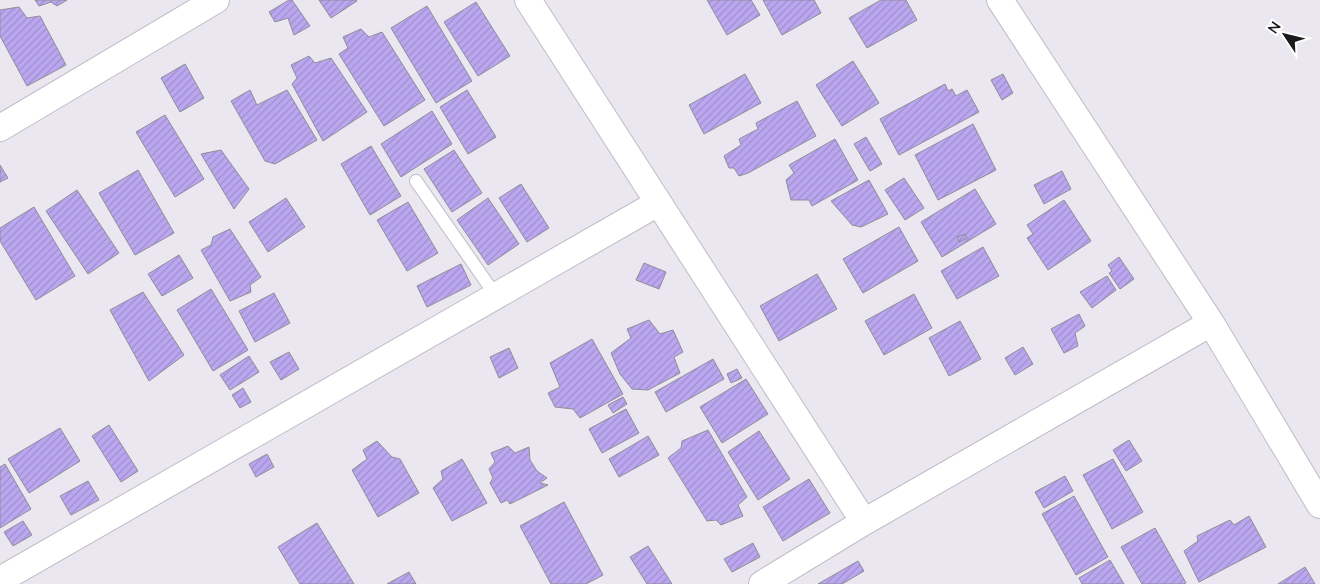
<svg xmlns="http://www.w3.org/2000/svg" width="1320" height="584" font-family="Lato,sans-serif">
  <style>
    .building { fill: url(#building-hatch); stroke: #8f8d96 }
    .lines { fill: none; stroke-linecap: round; stroke-linejoin: round }
    .lane-casing { stroke: #bfbcc6; stroke-width: 14 }
    .street-casing { stroke: #bfbcc6; stroke-width: 28 }
    .lane { stroke: #fff; stroke-width: 12 }
    .street { stroke: #fff; stroke-width: 26 }
  </style>
  <defs>
    <pattern id="building-hatch" width="6" height="6" patternUnits="userSpaceOnUse" patternTransform="scale(1.25)"><rect width="6" height="6" fill="#bba6f0"/><path d="M-1 1l2-2M0 6l6-6M5 7l2-2" fill="none" stroke="#a08ecd"/></pattern>
  </defs>
  <rect width="100%" height="100%" fill="#eae7f1"/>
  <!-- building -->
  <path class="building" d="M 35,0 L 67,0 L 57,6 L 51,2 L 39,6 Z
    M 289,0 L 292,0 L 310,26 L 294,35 L 288,18 L 275,22 L 269,12 Z
    M 319,0 L 356,0 L 357,1 L 331,18 Z
    M 707,0 L 751,0 L 760,15 L 727,35 Z
    M 763,0 L 814,0 L 821,13 L 782,35 Z
    M 881,0 L 906,0 L 917,20 L 867,48 L 849,18 Z
    M 476,2 L 510,56 L 478,76 L 444,22 Z
    M 427,6 L 472,81 L 436,103 L 391,28 Z
    M 19,7 L 27,18 L 40,16 L 66,65 L 27,86 L 0,36 L 0,10 Z
    M 361,29 L 369,37 L 382,32 L 425,100 L 384,126 L 339,54 L 348,48 L 343,37 Z
    M 309,56 L 315,63 L 331,58 L 367,112 L 323,141 L 292,84 L 297,78 L 291,65 Z
    M 853,61 L 879,103 L 842,126 L 816,85 Z
    M 185,64 L 204,98 L 180,112 L 161,78 Z
    M 745,74 L 761,103 L 704,134 L 689,105 Z
    M 1003,74 L 1013,93 L 1002,100 L 991,80 Z
    M 945,84 L 948,91 L 952,89 L 956,96 L 967,90 L 979,112 L 899,155 L 880,119 Z
    M 250,90 L 257,105 L 287,90 L 317,140 L 275,164 L 265,161 L 231,101 Z
    M 467,90 L 496,137 L 468,154 L 440,107 Z
    M 797,101 L 816,136 L 748,173 L 739,176 L 734,168 L 729,168 L 724,156 L 741,145 L 739,139 L 758,129 L 756,123 Z
    M 432,111 L 452,144 L 401,177 L 381,144 Z
    M 165,115 L 204,179 L 175,197 L 136,132 Z
    M 973,124 L 996,170 L 938,200 L 915,155 Z
    M 866,137 L 882,164 L 870,171 L 854,144 Z
    M 835,139 L 858,180 L 812,206 L 809,200 L 791,200 L 786,180 L 794,173 L 789,165 Z
    M 371,146 L 401,196 L 370,215 L 341,164 Z
    M 221,150 L 249,189 L 234,209 L 201,154 Z
    M 454,150 L 482,193 L 452,212 L 424,169 Z
    M 0,165 L 8,178 L 0,182 Z
    M 138,170 L 174,233 L 135,255 L 99,193 Z
    M 1062,171 L 1071,189 L 1044,204 L 1034,185 Z
    M 904,178 L 924,208 L 905,220 L 885,190 Z
    M 869,180 L 888,214 L 861,227 L 852,225 L 831,201 Z
    M 521,184 L 549,228 L 527,242 L 499,198 Z
    M 975,189 L 996,224 L 942,257 L 921,222 Z
    M 77,190 L 119,253 L 88,274 L 46,211 Z
    M 286,198 L 305,227 L 268,252 L 249,222 Z
    M 488,198 L 519,244 L 488,265 L 457,220 Z
    M 1064,200 L 1091,241 L 1048,270 L 1027,238 L 1033,234 L 1027,225 Z
    M 408,202 L 438,253 L 407,271 L 377,220 Z
    M 34,207 L 75,276 L 36,300 L 0,241 L 0,228 Z
    M 899,227 L 918,261 L 863,293 L 843,259 Z
    M 230,229 L 261,277 L 250,285 L 251,292 L 230,301 L 201,250 L 211,245 L 213,237 Z
    M 965,234 L 967,238 L 959,242 L 957,237 Z
    M 983,247 L 999,276 L 957,299 L 941,271 Z
    M 179,255 L 193,278 L 162,296 L 148,274 Z
    M 1119,257 L 1134,279 L 1120,289 L 1109,273 L 1112,271 L 1108,265 Z
    M 644,263 L 666,272 L 659,289 L 636,280 Z
    M 461,264 L 471,285 L 427,307 L 417,286 Z
    M 817,274 L 837,309 L 779,341 L 760,306 Z
    M 1107,276 L 1116,290 L 1092,308 L 1080,292 Z
    M 211,289 L 248,350 L 213,371 L 177,310 Z
    M 143,292 L 184,355 L 149,381 L 110,310 Z
    M 274,293 L 290,323 L 255,342 L 239,311 Z
    M 914,294 L 932,328 L 884,355 L 865,321 Z
    M 1079,314 L 1085,326 L 1075,333 L 1078,346 L 1064,353 L 1051,329 Z
    M 649,320 L 660,334 L 673,330 L 683,352 L 674,357 L 680,373 L 648,390 L 632,389 L 620,374 L 611,353 L 631,338 L 627,329 Z
    M 960,321 L 981,359 L 949,376 L 929,338 Z
    M 592,339 L 623,394 L 580,418 L 573,409 L 555,407 L 548,393 L 560,387 L 550,363 Z
    M 1023,347 L 1033,364 L 1015,375 L 1005,358 Z
    M 509,348 L 518,368 L 499,378 L 490,357 Z
    M 289,352 L 299,369 L 281,380 L 270,362 Z
    M 249,356 L 259,372 L 230,390 L 220,375 Z
    M 713,359 L 724,379 L 666,412 L 655,392 Z
    M 737,369 L 742,378 L 731,383 L 727,374 Z
    M 746,379 L 768,414 L 722,443 L 700,407 Z
    M 243,388 L 251,402 L 240,408 L 232,395 Z
    M 623,397 L 627,404 L 613,413 L 608,405 Z
    M 626,409 L 639,433 L 602,453 L 589,429 Z
    M 109,425 L 138,471 L 121,482 L 92,436 Z
    M 60,428 L 80,461 L 29,493 L 8,459 Z
    M 708,430 L 747,497 L 738,505 L 743,516 L 721,525 L 716,520 L 707,521 L 668,458 L 681,448 L 682,441 Z
    M 759,431 L 790,479 L 758,500 L 728,452 Z
    M 648,436 L 659,455 L 619,477 L 609,459 Z
    M 1129,440 L 1142,461 L 1126,471 L 1113,450 Z
    M 377,441 L 392,457 L 400,459 L 419,493 L 378,517 L 352,470 L 367,459 L 363,450 Z
    M 508,446 L 515,453 L 529,447 L 530,460 L 537,471 L 547,478 L 540,483 L 548,485 L 510,504 L 507,500 L 501,503 L 490,483 L 493,478 L 489,469 L 495,462 L 491,453 Z
    M 267,454 L 274,467 L 256,477 L 249,464 Z
    M 462,459 L 487,503 L 452,521 L 433,488 L 443,479 L 441,471 Z
    M 1113,459 L 1143,512 L 1112,529 L 1083,475 Z
    M 5,464 L 31,509 L 0,528 L 0,467 Z
    M 1065,476 L 1073,491 L 1044,508 L 1035,492 Z
    M 809,479 L 830,513 L 783,541 L 763,507 Z
    M 88,481 L 99,500 L 71,515 L 60,496 Z
    M 1074,496 L 1108,557 L 1076,575 L 1042,514 Z
    M 564,502 L 603,575 L 586,584 L 551,584 L 520,526 Z
    M 1249,516 L 1266,547 L 1199,582 L 1184,551 L 1198,541 L 1197,536 L 1230,520 L 1234,525 Z
    M 23,521 L 32,535 L 13,546 L 4,532 Z
    M 317,523 L 354,584 L 300,584 L 278,547 Z
    M 1155,528 L 1186,583 L 1183,584 L 1142,584 L 1121,547 Z
    M 753,543 L 760,557 L 732,572 L 724,559 Z
    M 648,546 L 672,584 L 647,584 L 630,557 Z
    M 1110,560 L 1124,584 L 1082,584 L 1079,578 Z
    M 858,561 L 864,571 L 842,584 L 818,584 Z
    M 1305,567 L 1315,584 L 1278,584 Z
    M 409,572 L 416,584 L 387,584 Z"/>
  <g class="lines">
    <!-- lane casing -->
    <g class="lane-casing">
      <path id="lane" d="M 416,181 L 496,296"/>
    </g>
    <!-- street casing -->
    <g class="street-casing">
      <path id="street" d="M 528,0 L 864,522
        M 1000,0 L 1211,323 L 1320,505
        M 0,128 L 216,0
        M 0,580 L 658,203
        M 762,584 L 864,522 L 1211,323"/>
    </g>
    <!-- lane -->
    <use href="#lane" class="lane"/>
    <!-- street -->
    <use href="#street" class="street"/>
  </g>
  <!-- north arrow -->
  <g transform="translate(1285 35) rotate(305)" stroke="#ffffff" stroke-width="4" paint-order="stroke">
  <path d="M0-4L9 19L0 12L-9 19Z" fill="#1a191c"/>
  <text y="-8" font-size="14" font-weight="bold" text-anchor="middle" fill="#1a191c">N</text>
  </g>
</svg>
